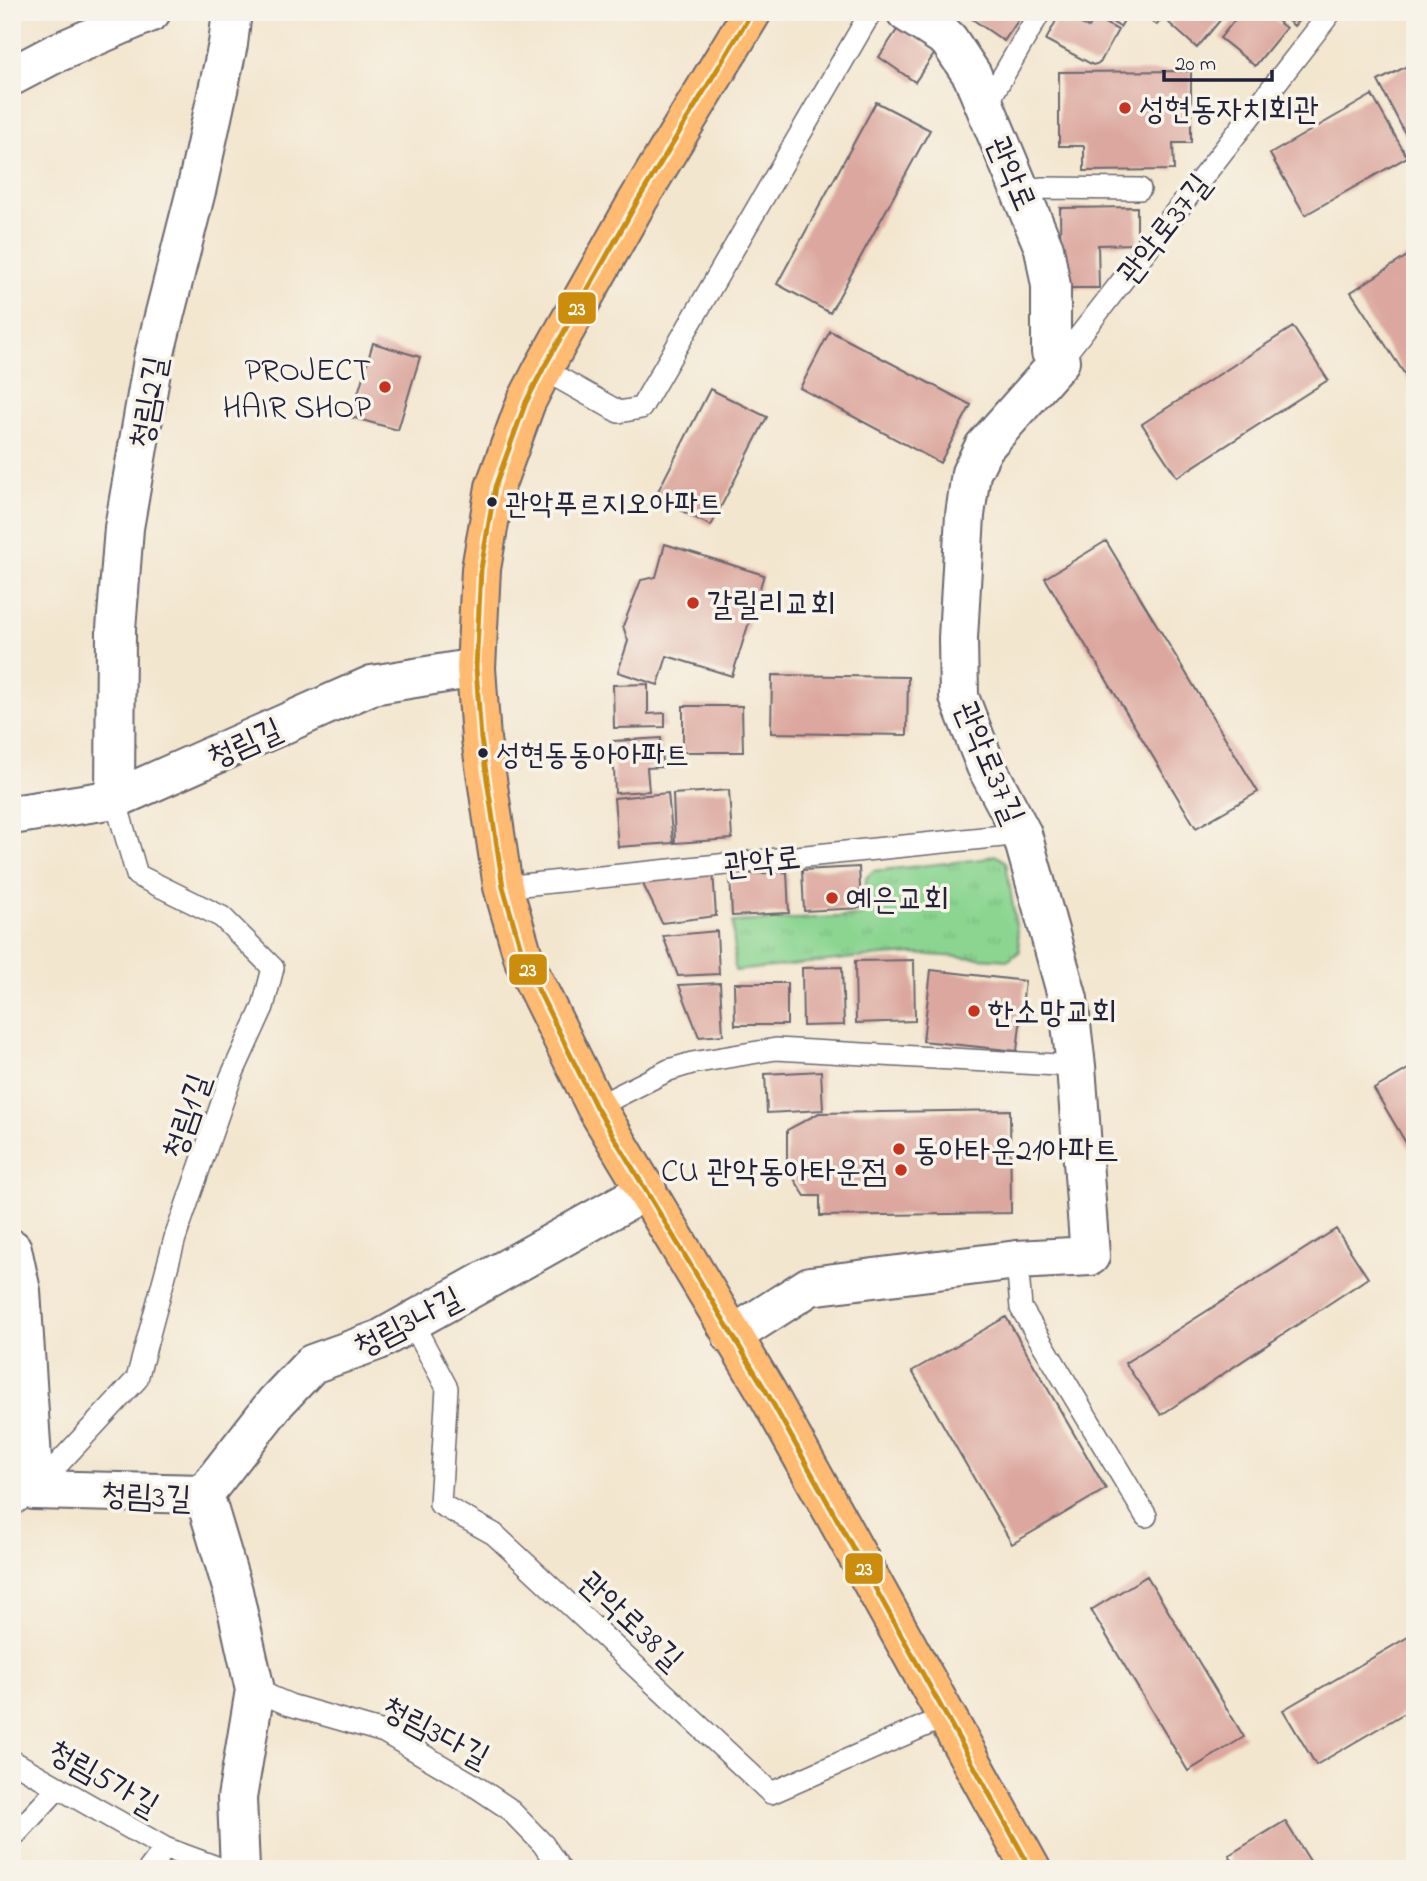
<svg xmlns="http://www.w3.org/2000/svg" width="1427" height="1881" font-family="'Indie Flower','Poor Story',sans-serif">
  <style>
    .park { fill: url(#park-tufts); stroke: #567c66; stroke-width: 2 }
    .building { fill: #dca79e }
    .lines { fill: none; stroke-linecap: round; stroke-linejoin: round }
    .service-casing { stroke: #6b676f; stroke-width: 24 }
    .minor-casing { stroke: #6b676f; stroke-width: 42 }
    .primary-casing { stroke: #6b676f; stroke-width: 42 }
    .service { stroke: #fff; stroke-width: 21 }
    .minor { stroke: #fff; stroke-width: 38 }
    .primary { stroke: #febb71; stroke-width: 38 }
    .bus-1-casing { stroke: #f7f3e8; stroke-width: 10 }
    .bus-1 { stroke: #cc8c0c; stroke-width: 5 }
    .poi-dot { fill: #c8321e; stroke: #f7f3e8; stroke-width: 2.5 }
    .bus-dot { fill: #22223b; stroke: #f7f3e8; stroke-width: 2.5 }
    .labels { text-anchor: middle; stroke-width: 7; stroke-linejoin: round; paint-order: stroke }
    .bus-label { font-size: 30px; fill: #22223b; stroke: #f7f3e8; text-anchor: start }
    .poi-label { font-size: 32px; fill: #22223b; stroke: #f7f3e8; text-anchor: start }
    .street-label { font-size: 32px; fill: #22223b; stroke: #f7f3e8 }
    .line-badge { stroke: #f7f3e8; stroke-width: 2.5 }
    .badge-label { font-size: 19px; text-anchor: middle; font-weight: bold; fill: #fff }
  </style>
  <defs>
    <pattern id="park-tufts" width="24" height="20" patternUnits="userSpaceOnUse" patternTransform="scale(1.75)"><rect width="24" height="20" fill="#8bd591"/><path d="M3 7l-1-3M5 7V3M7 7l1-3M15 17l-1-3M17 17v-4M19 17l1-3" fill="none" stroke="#78b77e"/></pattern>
  </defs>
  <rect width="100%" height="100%" fill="#f7f3e8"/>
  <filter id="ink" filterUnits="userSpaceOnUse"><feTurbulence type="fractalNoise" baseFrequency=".0143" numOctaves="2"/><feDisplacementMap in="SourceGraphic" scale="14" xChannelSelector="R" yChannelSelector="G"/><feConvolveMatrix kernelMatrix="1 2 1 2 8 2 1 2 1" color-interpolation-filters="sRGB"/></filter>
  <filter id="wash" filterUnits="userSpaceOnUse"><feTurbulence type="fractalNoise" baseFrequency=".00686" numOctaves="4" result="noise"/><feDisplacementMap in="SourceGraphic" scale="28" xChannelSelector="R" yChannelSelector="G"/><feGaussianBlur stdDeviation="1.57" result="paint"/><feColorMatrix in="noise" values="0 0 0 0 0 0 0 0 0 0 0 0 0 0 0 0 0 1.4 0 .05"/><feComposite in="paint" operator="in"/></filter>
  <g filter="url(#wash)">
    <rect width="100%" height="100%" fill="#f3e6cf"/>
    <!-- park -->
    <path class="park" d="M 995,855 L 1006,862 L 1020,951 L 1009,960 L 913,954 L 855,958 L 735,971 L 733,922 L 860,916 L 865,911 L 866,878 L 873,871 L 983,859 Z"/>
    <g id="blocks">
      <!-- building -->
      <path class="building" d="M 962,12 L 1024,12 L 1004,41 Z
        M 1097,12 L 1129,12 L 1120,27 Z
        M 1137,12 L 1166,12 L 1157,25 Z
        M 1178,12 L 1227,12 L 1197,48 L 1169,23 Z
        M 1241,12 L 1265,12 L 1286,28 L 1255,66 L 1220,38 Z
        M 1278,12 L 1306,12 L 1294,26 Z
        M 1060,13 L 1089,28 L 1095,18 L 1118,30 L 1100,63 L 1093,65 L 1046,40 Z
        M 899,27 L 935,53 L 915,82 L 879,57 Z
        M 1415,62 L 1415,153 L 1378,81 Z
        M 1191,71 L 1191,143 L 1173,143 L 1174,170 L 1084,171 L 1084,146 L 1059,146 L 1059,72 Z
        M 1372,95 L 1407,157 L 1305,215 L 1270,154 Z
        M 876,102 L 930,130 L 830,313 L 777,284 Z
        M 1137,207 L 1137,244 L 1098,245 L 1099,288 L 1061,288 L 1060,208 Z
        M 1415,251 L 1415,390 L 1351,292 Z
        M 1293,327 L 1328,380 L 1177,477 L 1142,424 Z
        M 830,331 L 971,405 L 940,463 L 800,388 Z
        M 373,343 L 420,357 L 398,430 L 351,417 Z
        M 710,389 L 767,417 L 711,526 L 655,497 Z
        M 1106,541 L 1258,792 L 1196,828 L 1045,578 Z
        M 665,544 L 764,575 L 732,676 L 667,656 L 658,685 L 618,672 L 628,641 L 623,626 L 641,580 L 656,577 Z
        M 772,675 L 908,677 L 907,735 L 771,733 Z
        M 648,684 L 648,714 L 665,713 L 665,727 L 614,728 L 613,685 Z
        M 683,706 L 742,706 L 743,752 L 683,752 Z
        M 661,738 L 662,767 L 647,768 L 649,791 L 615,793 L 613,741 Z
        M 729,790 L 732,839 L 675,843 L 673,794 Z
        M 668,793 L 673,843 L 618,847 L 614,798 Z
        M 859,867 L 861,908 L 804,911 L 802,870 Z
        M 713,870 L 716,916 L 662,923 L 640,878 Z
        M 787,872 L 789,913 L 732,916 L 730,875 Z
        M 717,931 L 719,974 L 678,976 L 663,936 Z
        M 914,960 L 915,1021 L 856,1023 L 855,961 Z
        M 842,967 L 844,1025 L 803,1026 L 802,968 Z
        M 931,970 L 1025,981 L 1017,1051 L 923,1041 Z
        M 720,983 L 723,1035 L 699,1037 L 679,985 Z
        M 734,983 L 787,983 L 787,1025 L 735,1025 Z
        M 1415,1065 L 1415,1158 L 1374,1089 Z
        M 821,1071 L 823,1110 L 767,1113 L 765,1074 Z
        M 1010,1110 L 1011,1213 L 820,1216 L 820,1196 L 805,1196 L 787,1168 L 787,1130 L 819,1113 Z
        M 1336,1229 L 1368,1278 L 1161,1415 L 1125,1363 Z
        M 1006,1317 L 1106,1489 L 1012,1544 L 912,1371 Z
        M 1147,1576 L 1244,1737 L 1188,1771 L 1091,1610 Z
        M 1415,1633 L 1415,1707 L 1316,1765 L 1283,1710 Z
        M 1285,1821 L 1315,1869 L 1237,1869 L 1229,1855 Z"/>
    </g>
  </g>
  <g filter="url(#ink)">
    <use href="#blocks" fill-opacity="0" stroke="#6b676f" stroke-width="2"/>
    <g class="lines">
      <!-- service casing -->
      <g class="service-casing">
        <path id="service" d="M 985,107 L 1040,12
          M 1021,193 L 1042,188 L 1140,189
          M 1060,361 L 1331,12
          M 543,369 L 619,412 L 641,408 L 871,12
          M 503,887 L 1022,834
          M 596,1107 L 669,1070 L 692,1063 L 776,1049 L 1076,1066
          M 1017,1260 L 1021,1308 L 1146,1516
          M 412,1322 L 447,1388 L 440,1504 L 494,1534 L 771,1793 L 947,1716
          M 12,1506 L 34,1490 L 137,1379 L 175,1238 L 231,1077 L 263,1007 L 273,968 L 222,917 L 137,875 L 115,799
          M 255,1690 L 290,1705 L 384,1732 L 469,1782 L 508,1808 L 543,1844 L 560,1869
          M 12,1761 L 165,1848 L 222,1869
          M 12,1838 L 59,1787
          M 149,1869 L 165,1848"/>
      </g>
      <!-- minor casing -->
      <g class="minor-casing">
        <path id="minor" d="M 12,76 L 54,54 L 151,12
          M 115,799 L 116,629 L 124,528 L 153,360 L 197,187 L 228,44 L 232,12
          M 12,815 L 115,799 L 372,685 L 476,668
          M 12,1249 L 21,1291 L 34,1490 L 204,1494
          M 732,1336 L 810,1286 L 1017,1260 L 1090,1256 L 1076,1066 L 1068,999 L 1022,834 L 986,766 L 959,697 L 958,638 L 965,515 L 971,473 L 984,447 L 1060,361 L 1051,352 L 1051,286 L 1044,248 L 972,75 L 948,39 L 906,12
          M 204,1494 L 276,1402 L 312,1364 L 379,1340 L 647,1190
          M 204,1494 L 233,1591 L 255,1690 L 237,1798 L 240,1869"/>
      </g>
      <!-- primary casing -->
      <g class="primary-casing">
        <path id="primary" d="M 752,12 L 637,202 L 543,369 L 526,402 L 495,487 L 481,569 L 476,668 L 481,739 L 503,887 L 525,963 L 596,1107 L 766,1391 L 1031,1869"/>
      </g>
      <!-- service -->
      <use href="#service" class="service"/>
      <!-- minor -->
      <use href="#minor" class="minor"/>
      <!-- primary -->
      <use href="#primary" class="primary"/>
      <!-- bus-1 casing -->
      <g class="bus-1-casing">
        <path id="bus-1" d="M 752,12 L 637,202 L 543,369 L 526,402 L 495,487 L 481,569 L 476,668 L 481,739 L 503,887 L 525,963 L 596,1107 L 766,1391 L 1031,1869"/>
      </g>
      <!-- bus-1 -->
      <use href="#bus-1" class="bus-1"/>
    </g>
  </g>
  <!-- markers -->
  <g class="poi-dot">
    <circle cx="1125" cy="108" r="7"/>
    <circle cx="385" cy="387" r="7"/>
    <circle cx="693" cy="603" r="7"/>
    <circle cx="832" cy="898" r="7"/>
    <circle cx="974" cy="1011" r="7"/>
    <circle cx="899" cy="1149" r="7"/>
    <circle cx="901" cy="1170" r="7"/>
  </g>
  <g class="bus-dot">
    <circle cx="492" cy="502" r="6"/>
    <circle cx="483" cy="753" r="6"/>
  </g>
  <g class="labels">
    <!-- bus labels -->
    <g class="bus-label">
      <text x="505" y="513">관악푸르지오아파트</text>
      <text x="496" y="764">성현동동아아파트</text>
    </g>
    <!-- poi labels -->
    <g class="poi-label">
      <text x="1139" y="119">성현동자치회관</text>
      <text x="371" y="380" text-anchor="end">PROJECT<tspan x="371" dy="37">HAIR SHOP</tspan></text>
      <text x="707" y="614">갈릴리교회</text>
      <text x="846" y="909">예은교회</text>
      <text x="988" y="1022">한소망교회</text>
      <text x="913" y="1160">동아타운21아파트</text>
      <text x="887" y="1181" text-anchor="end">CU 관악동아타운점</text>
    </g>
    <!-- street labels -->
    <g class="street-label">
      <text transform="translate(1013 173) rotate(67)" y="11">관악로</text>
      <text transform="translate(1163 228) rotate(-52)" y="11">관악로37길</text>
      <text transform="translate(147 402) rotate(-80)" y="11">청림2길</text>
      <text transform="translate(244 742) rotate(-24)" y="11">청림길</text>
      <text transform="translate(991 762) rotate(67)" y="11">관악로37길</text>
      <text transform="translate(762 860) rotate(-6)" y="11">관악로</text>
      <text transform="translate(185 1116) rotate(-71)" y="11">청림1길</text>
      <text transform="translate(407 1321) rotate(-27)" y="11">청림3나길</text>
      <text transform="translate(146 1495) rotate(3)" y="11">청림3길</text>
      <text transform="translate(632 1620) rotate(43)" y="11">관악로38길</text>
      <text transform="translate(436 1731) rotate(28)" y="11">청림3다길</text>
      <text transform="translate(104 1777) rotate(30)" y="11">청림5가길</text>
    </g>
  </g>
  <g class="line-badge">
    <rect x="557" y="291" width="40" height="34" rx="7" fill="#cc8c0c"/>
    <rect x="508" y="953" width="40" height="33" rx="7" fill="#cc8c0c"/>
    <rect x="844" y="1552" width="40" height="33" rx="7" fill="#cc8c0c"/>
  </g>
  <g class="badge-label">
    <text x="577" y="315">23</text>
    <text x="528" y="976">23</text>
    <text x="864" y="1575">23</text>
  </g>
  <!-- margin -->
  <rect width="1427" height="1881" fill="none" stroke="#f7f3e8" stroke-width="42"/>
  <!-- scale -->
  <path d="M1164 70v10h108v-10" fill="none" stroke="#22223b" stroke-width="3.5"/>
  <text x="1175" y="70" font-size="21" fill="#22223b" stroke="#f7f3e8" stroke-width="5" paint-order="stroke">20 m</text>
</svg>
